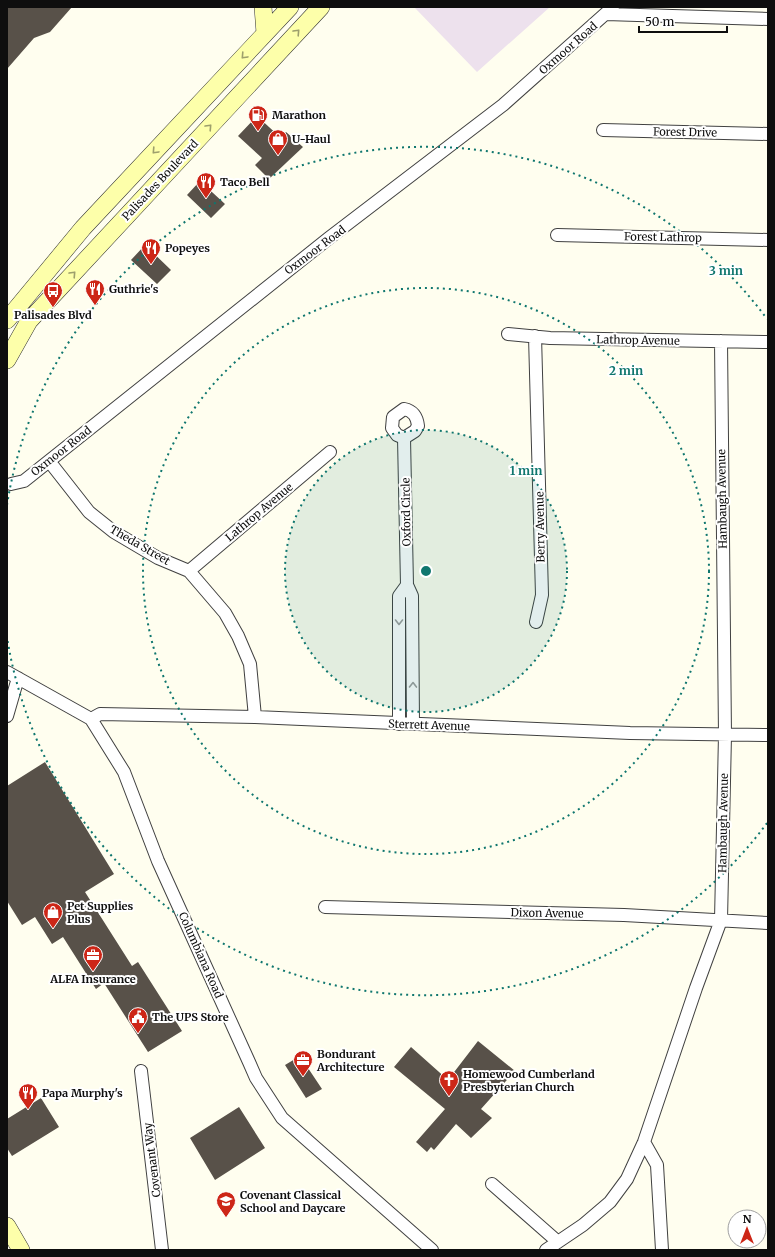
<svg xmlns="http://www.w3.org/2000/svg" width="775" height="1257" font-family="Merriweather,serif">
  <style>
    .industrial { fill: #ede1ed }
    .building { fill: #585149 }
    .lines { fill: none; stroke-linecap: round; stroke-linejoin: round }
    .street-casing { stroke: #414141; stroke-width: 14 }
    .secondary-casing { stroke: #303030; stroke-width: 18 }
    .street { stroke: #fff; stroke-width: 12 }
    .secondary { stroke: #fdffaa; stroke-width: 17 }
    .oneway { stroke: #9d9f6c }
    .oneway2 { stroke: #9f9f9f }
    .ring { fill: none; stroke: #0f766e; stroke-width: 2; stroke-dasharray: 2 4 }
    .labels { text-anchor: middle; stroke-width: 4; stroke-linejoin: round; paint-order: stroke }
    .street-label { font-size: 11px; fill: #0e0e0e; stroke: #fff }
    .poi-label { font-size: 11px; font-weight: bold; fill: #0e0e0e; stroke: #fff; text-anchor: start }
    .centre { fill: #0f766e; stroke: #fff; stroke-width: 2 }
    .ring-label { font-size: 12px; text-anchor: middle; font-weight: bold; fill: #0f766e; stroke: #fff; stroke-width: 4; stroke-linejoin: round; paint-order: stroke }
  </style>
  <rect width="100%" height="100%" fill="#fffeef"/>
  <!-- industrial -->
  <path class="industrial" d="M 414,7 L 550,7 L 477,72 Z"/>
  <!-- building -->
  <path class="building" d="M 7,7 L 72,7 L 50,32 L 34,38 L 7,69 Z
    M 257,116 L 281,138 L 286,132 L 303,147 L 269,179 L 255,165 L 262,158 L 238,136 Z
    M 200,181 L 225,204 L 211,218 L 187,195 Z
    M 145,245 L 171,270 L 157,284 L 131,260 Z
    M 45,762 L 114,874 L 85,892 L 132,966 L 138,962 L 182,1031 L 148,1052 L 104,983 L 96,989 L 63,937 L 52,944 L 35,917 L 22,925 L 7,901 L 7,786 Z
    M 478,1041 L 515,1071 L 481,1109 L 492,1118 L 471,1138 L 456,1124 L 434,1150 L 431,1147 L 427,1152 L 416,1142 L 445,1109 L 394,1067 L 411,1047 L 448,1080 Z
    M 300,1056 L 322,1089 L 306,1098 L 285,1065 Z
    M 41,1098 L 59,1127 L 12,1156 L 7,1148 L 7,1119 Z
    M 239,1107 L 265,1148 L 215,1180 L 190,1138 Z"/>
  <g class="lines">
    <!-- street casing -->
    <g class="street-casing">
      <path id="street" d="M 606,14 L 768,19
        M 603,130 L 768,134
        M 557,235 L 768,240
        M 508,334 L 550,338 L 768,342
        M 535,336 L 542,595 L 536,622
        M 404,409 C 414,411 417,417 418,426 L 415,431 L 404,438 L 397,435 L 392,428 L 393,417 Z
        M 404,438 L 407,585 L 412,596 L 413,724
        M 49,461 L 89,512 L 114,532 L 158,558 L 189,571 L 225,613 L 238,636 L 250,664 L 255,717
        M 11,484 L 24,481 L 329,238 L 503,105 L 613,7
        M 189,571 L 330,452
        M 7,672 L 91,719 L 124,772 L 158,861 L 249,1062 L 256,1078 L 282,1118 L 432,1250
        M 7,716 L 18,678
        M 91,719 L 100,714 L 255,717 L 630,733 L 768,735
        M 399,724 L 399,596 L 407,585
        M 325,907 L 624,915 L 768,923
        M 141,1071 L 162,1250
        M 644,1142 L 657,1165 L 662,1250
        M 492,1184 L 558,1242
        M 546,1250 L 583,1225 L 610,1202 L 627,1179 L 644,1142 L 696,988 L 721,920 L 725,735 L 721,341"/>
    </g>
    <!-- secondary casing -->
    <g class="secondary-casing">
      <path id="secondary" d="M 263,7 L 265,33
        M 7,320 L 83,228 L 290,7
        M 7,360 L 29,321 L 321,7
        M 7,1226 L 21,1250"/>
    </g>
    <!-- street -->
    <use href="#street" class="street"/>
    <!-- secondary -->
    <use href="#secondary" class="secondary"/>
  </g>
  <!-- one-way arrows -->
  <defs><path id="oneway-chevron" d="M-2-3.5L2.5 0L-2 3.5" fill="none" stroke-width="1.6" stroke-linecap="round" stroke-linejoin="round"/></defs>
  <g class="oneway">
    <use href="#oneway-chevron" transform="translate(297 32) rotate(-47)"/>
    <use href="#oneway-chevron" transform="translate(244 56) rotate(133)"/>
    <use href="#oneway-chevron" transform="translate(209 127) rotate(-47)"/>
    <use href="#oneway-chevron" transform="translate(155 151) rotate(133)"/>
    <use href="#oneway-chevron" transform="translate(73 274) rotate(-47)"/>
  </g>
  <g class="oneway2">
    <use href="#oneway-chevron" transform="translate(399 622) rotate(90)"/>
    <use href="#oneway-chevron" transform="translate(413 685) rotate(-89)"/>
  </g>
  <!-- distance rings -->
  <circle cx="426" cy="571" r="141" fill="#0f766e" fill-opacity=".12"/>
  <g class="ring">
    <circle cx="426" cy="571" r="141"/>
    <circle cx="426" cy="571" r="283"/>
    <path d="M767 823A424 424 0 0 1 7 637M7 505A424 424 0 0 1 767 319"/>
  </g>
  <!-- icons -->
  <defs>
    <g id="fuel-pin" transform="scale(1)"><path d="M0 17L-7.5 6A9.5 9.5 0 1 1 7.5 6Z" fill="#cd2617" stroke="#fff"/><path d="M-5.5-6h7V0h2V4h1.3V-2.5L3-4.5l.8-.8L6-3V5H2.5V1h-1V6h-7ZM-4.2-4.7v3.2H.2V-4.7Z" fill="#fff"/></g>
    <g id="shop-pin" transform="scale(1)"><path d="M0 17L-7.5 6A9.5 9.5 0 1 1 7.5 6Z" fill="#cd2617" stroke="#fff"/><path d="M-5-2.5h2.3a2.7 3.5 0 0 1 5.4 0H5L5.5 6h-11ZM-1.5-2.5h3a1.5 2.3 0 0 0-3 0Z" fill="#fff"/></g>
    <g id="restaurant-pin" transform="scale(1)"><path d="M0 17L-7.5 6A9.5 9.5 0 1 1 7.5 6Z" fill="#cd2617" stroke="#fff"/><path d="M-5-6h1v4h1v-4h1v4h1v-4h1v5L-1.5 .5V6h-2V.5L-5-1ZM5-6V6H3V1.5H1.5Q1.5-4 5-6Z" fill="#fff"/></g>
    <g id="bus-pin" transform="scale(1)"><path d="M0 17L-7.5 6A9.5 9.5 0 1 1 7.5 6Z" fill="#cd2617" stroke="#fff"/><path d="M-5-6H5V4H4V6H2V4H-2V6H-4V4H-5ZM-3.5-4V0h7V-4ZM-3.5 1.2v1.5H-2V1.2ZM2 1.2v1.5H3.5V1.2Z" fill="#fff"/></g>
    <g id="office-pin" transform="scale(1)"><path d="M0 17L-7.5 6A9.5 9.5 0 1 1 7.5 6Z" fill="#cd2617" stroke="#fff"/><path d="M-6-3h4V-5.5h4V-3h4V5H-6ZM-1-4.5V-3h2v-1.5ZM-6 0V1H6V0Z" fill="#fff"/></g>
    <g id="civic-pin" transform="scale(1)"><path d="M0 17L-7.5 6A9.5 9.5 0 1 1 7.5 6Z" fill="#cd2617" stroke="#fff"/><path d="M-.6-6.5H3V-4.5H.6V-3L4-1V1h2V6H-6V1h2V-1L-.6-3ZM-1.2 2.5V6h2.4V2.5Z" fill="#fff"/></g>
    <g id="church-pin" transform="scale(1)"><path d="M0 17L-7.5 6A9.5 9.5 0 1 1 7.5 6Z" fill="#cd2617" stroke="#fff"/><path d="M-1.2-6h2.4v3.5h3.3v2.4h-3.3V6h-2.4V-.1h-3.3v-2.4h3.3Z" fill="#fff"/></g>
    <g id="school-pin" transform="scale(1)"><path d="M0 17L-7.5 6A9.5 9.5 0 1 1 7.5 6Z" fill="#cd2617" stroke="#fff"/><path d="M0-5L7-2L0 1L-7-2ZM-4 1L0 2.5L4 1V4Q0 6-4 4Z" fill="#fff"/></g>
  </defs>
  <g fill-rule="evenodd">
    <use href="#fuel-pin" x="258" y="115"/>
    <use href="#shop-pin" x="278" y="139"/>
    <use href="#restaurant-pin" x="206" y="182"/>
    <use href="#restaurant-pin" x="151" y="248"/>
    <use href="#restaurant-pin" x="95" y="289"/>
    <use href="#bus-pin" x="53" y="291"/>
    <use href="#shop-pin" x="53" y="912"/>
    <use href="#office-pin" x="93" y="955"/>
    <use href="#civic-pin" x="138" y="1017"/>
    <use href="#office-pin" x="303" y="1060"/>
    <use href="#church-pin" x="449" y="1080"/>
    <use href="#restaurant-pin" x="28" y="1093"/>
    <use href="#school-pin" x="226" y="1201"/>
  </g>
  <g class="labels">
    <!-- street labels -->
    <g class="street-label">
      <text transform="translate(568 48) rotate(-41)" y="4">Oxmoor Road</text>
      <text transform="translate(685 132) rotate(1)" y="4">Forest Drive</text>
      <text transform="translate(160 180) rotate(-47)" y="4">Palisades Boulevard</text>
      <text transform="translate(663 237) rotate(1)" y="4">Forest Lathrop</text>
      <text transform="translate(315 250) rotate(-37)" y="4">Oxmoor Road</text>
      <text transform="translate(638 340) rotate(1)" y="4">Lathrop Avenue</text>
      <text transform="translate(61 451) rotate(-38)" y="4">Oxmoor Road</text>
      <text transform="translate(722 499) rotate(-91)" y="4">Hambaugh Avenue</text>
      <text transform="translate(259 512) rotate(-40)" y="4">Lathrop Avenue</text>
      <text transform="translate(406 512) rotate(-91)" y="4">Oxford Circle</text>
      <text transform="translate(540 527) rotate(-91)" y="4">Berry Avenue</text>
      <text transform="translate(140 545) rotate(30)" y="4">Theda Street</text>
      <text transform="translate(429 725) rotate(2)" y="4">Sterrett Avenue</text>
      <text transform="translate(723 823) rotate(-89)" y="4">Hambaugh Avenue</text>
      <text transform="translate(547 913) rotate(1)" y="4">Dixon Avenue</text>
      <text transform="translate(201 955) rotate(66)" y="4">Columbiana Road</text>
      <text transform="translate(152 1160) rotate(-97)" y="4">Covenant Way</text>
    </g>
    <!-- poi labels -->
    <g class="poi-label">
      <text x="272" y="119">Marathon</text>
      <text x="292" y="143">U-Haul</text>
      <text x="220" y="186">Taco Bell</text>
      <text x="165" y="252">Popeyes</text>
      <text x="109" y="293">Guthrie's</text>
      <text x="53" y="319" text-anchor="middle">Palisades Blvd</text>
      <text x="67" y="910">Pet Supplies<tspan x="67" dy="13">Plus</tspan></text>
      <text x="93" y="983" text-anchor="middle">ALFA Insurance</text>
      <text x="152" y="1021">The UPS Store</text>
      <text x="317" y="1058">Bondurant<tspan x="317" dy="13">Architecture</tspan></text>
      <text x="463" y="1078">Homewood Cumberland<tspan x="463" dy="13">Presbyterian Church</tspan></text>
      <text x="42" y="1097">Papa Murphy's</text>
      <text x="240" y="1199">Covenant Classical<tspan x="240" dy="13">School and Daycare</tspan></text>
    </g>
  </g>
  <circle cx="426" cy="571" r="6" class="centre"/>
  <g class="ring-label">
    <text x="726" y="275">3 min</text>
    <text x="626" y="375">2 min</text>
    <text x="526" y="475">1 min</text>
  </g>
  <!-- border -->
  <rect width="775" height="1257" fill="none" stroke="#0e0e0e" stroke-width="16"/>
  <!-- north arrow -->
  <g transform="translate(747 1229)"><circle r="19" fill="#ffffff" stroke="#9f9f9f"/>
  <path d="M0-3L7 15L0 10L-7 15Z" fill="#cd2617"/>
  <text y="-6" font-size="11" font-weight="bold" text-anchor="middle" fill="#0e0e0e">N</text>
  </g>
  <!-- scale -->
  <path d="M639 26v6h88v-6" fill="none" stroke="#0e0e0e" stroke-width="2"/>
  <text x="645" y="26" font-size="12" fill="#0e0e0e" stroke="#ffffff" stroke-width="3" paint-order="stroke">50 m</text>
</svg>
